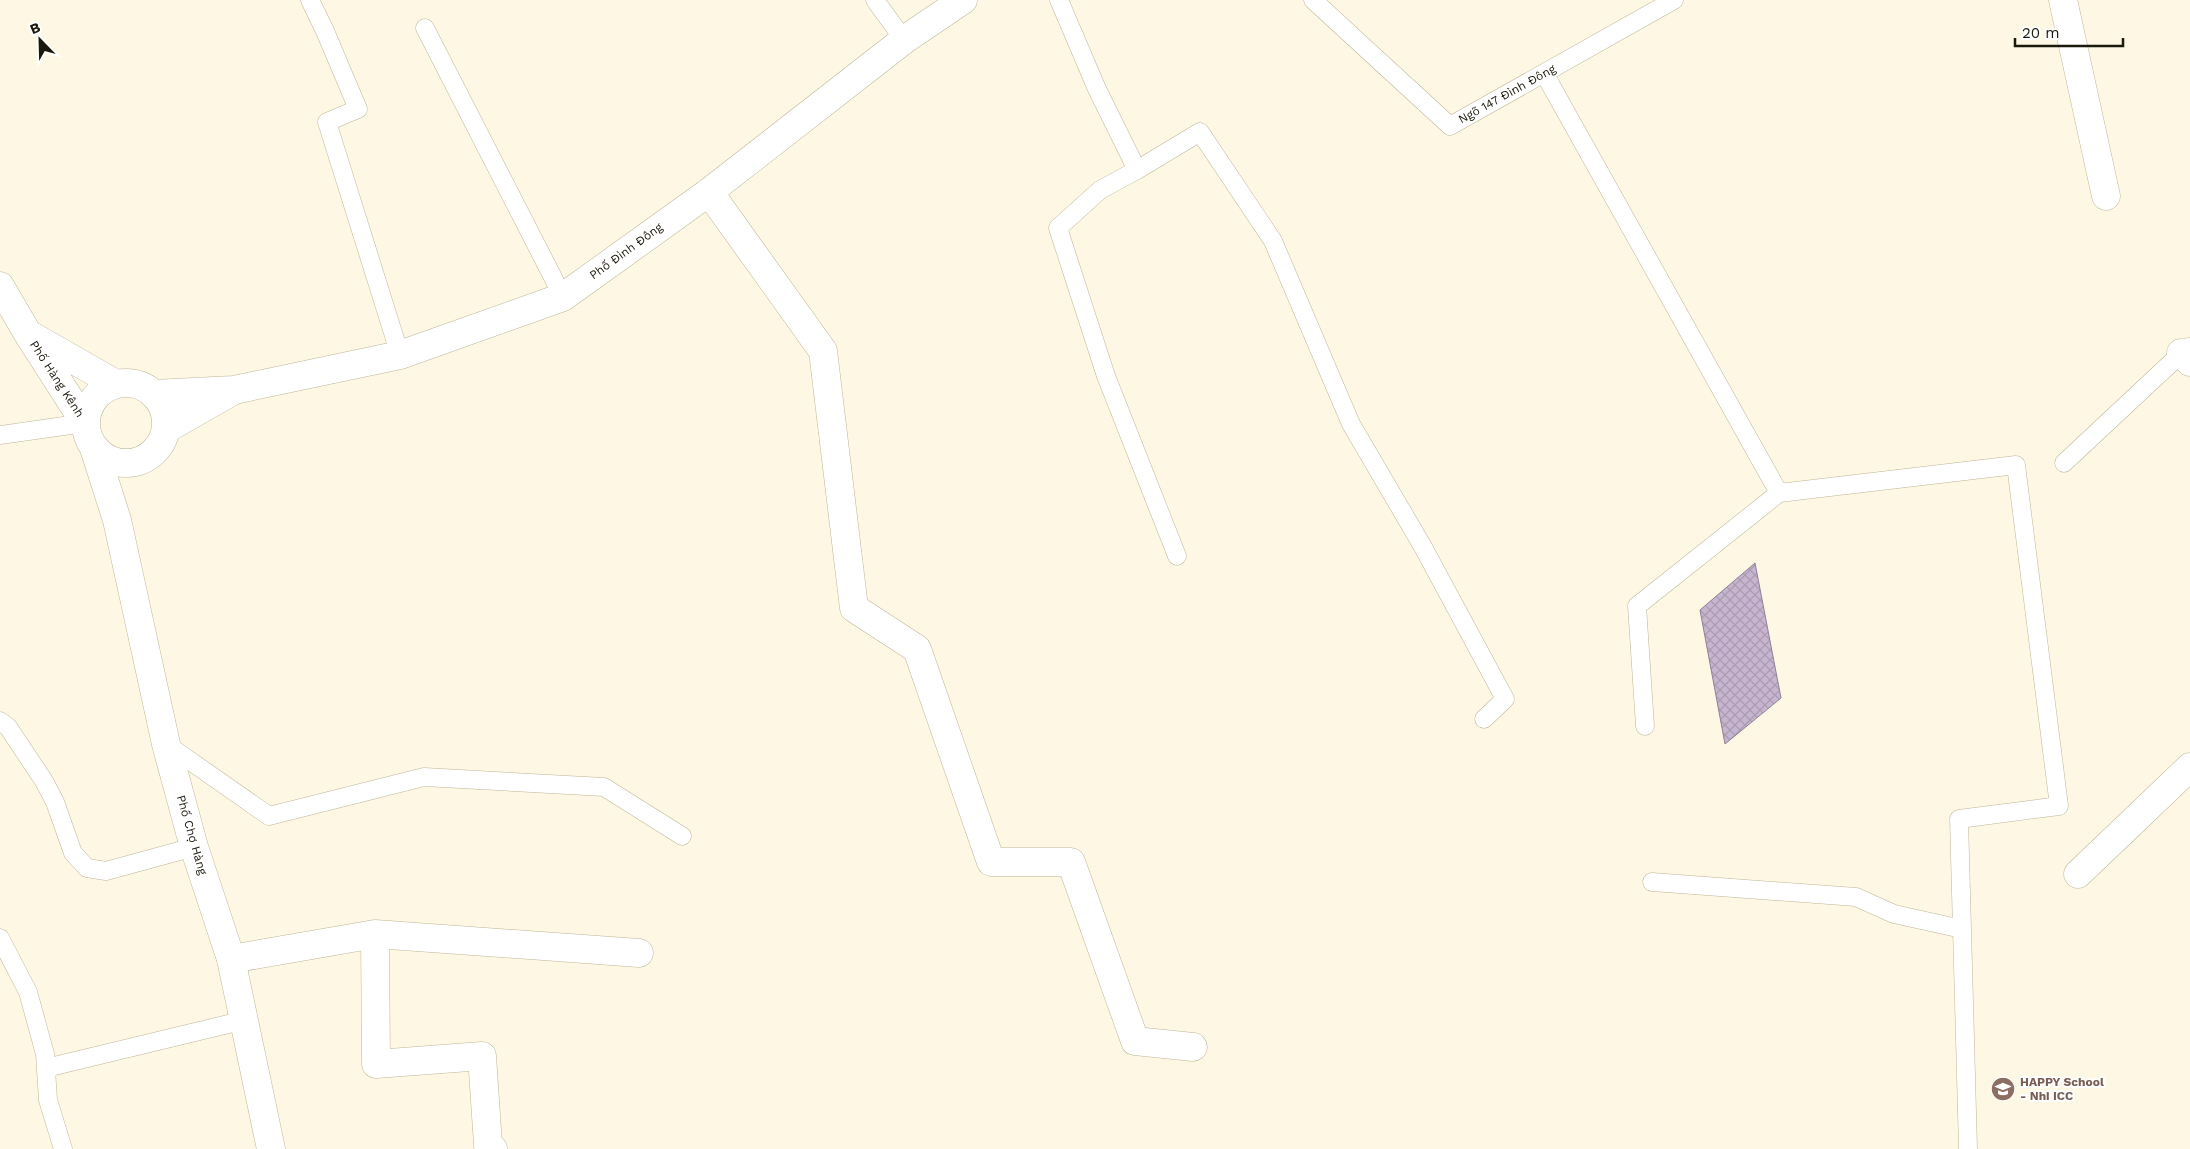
<svg xmlns="http://www.w3.org/2000/svg" width="2190" height="1149" font-family="'Work Sans',sans-serif">
  <style>
    .building { fill: url(#building-cross-hatch); stroke: #917f98 }
    .lines { fill: none; stroke-linecap: round; stroke-linejoin: round }
    .service-casing { stroke: #bfb597; stroke-width: 19 }
    .minor-casing { stroke: #bfb597; stroke-width: 29 }
    .tertiary-casing { stroke: #bfb597; stroke-width: 29 }
    .service { stroke: #fff; stroke-width: 18 }
    .minor { stroke: #fff; stroke-width: 28 }
    .tertiary { stroke: #fff; stroke-width: 28 }
    .labels { text-anchor: middle; stroke-width: 4; stroke-linejoin: round; paint-order: stroke }
    .street-label { font-size: 12px; fill: #1b180c; stroke: #fff }
    .education-label { font-size: 12px; font-weight: bold; fill: #785e54; stroke: #fff; text-anchor: start }
  </style>
  <defs>
    <pattern id="building-cross-hatch" width="8" height="8" patternUnits="userSpaceOnUse" patternTransform="scale(1.25)"><rect width="8" height="8" fill="#c7b5cf"/><path d="M0 0l8 8M0 8l8-8" fill="none" stroke="#aa9bb1"/></pattern>
  </defs>
  <rect width="100%" height="100%" fill="#fdf7e4"/>
  <!-- building -->
  <path class="building" d="M 1755,563 L 1781,698 L 1725,744 L 1700,610 Z"/>
  <g class="lines">
    <!-- service casing -->
    <g class="service-casing">
      <path id="service" d="M 310,0 L 325,31 L 358,109 L 327,122 L 400,355
        M 875,0 L 904,40
        M 1059,0 L 1097,89 L 1137,170 L 1100,190 L 1058,228 L 1106,376 L 1177,556
        M 1313,0 L 1450,126 L 1674,0
        M 425,28 L 563,297
        M 1544,73 L 1779,493
        M 1137,170 L 1200,132 L 1273,241 L 1351,424 L 1423,547 L 1505,699 L 1484,719
        M 0,435 L 85,423
        M 2064,463 L 2188,347
        M 0,721 L 8,727 L 44,781 L 55,802 L 73,853 L 87,868 L 106,871 L 194,847
        M 1645,726 L 1637,606 L 1779,493 L 2016,465 L 2059,806 L 1959,819 L 1968,1149
        M 166,744 L 269,816 L 424,777 L 604,787 L 682,836
        M 1652,882 L 1856,897 L 1894,914 L 1962,929
        M 0,938 L 28,992 L 45,1054 L 48,1100 L 63,1149
        M 46,1068 L 245,1020"/>
    </g>
    <!-- minor casing -->
    <g class="minor-casing">
      <path id="minor" d="M 2063,0 L 2106,196
        M 709,192 L 823,351 L 854,608 L 917,649 L 991,862 L 1071,862 L 1135,1041 L 1193,1047
        M 2181,353 L 2190,362
        M 2078,874 L 2190,767
        M 231,959 L 375,934
        M 493,1149 L 488,1145 L 482,1056 L 376,1064 L 375,934 L 639,953"/>
    </g>
    <!-- tertiary casing -->
    <g class="tertiary-casing">
      <path id="tertiary" d="M 0,286 L 28,334 L 85,423
        M 32,336 L 116,384
        M86 423a40 40 0 1 1 80 0a40 40 0 1 1-80 0Z
        M 153,394 L 234,390 L 400,355 L 563,297 L 709,192 L 904,40 L 963,0
        M 166,429 L 231,392
        M 94,448 L 117,520 L 166,744 L 194,847 L 231,959 L 271,1149"/>
    </g>
    <!-- service -->
    <use href="#service" class="service"/>
    <!-- minor -->
    <use href="#minor" class="minor"/>
    <!-- tertiary -->
    <use href="#tertiary" class="tertiary"/>
  </g>
  <!-- icons -->
  <defs>
    <g id="school-disc" transform="scale(1.25)"><circle r="9.5" fill="#8d6e63" stroke="#fff"/><path d="M0-5L7-2L0 1L-7-2ZM-4 1L0 2.5L4 1V4Q0 6-4 4Z" fill="#fff"/></g>
  </defs>
  <g fill-rule="evenodd">
    <use href="#school-disc" x="2003" y="1089"/>
  </g>
  <g class="labels">
    <!-- street labels -->
    <g class="street-label">
      <text transform="translate(1507 94) rotate(-29)" y="4">Ngõ 147 Đình Đông</text>
      <text transform="translate(626 251) rotate(-36)" y="4">Phố Đình Đông</text>
      <text transform="translate(57 379) rotate(57)" y="4">Phố Hàng Kênh</text>
      <text transform="translate(192 835) rotate(74)" y="4">Phố Chợ Hàng</text>
    </g>
    <!-- education labels -->
    <g class="education-label">
      <text x="2020" y="1086">HAPPY School<tspan x="2020" dy="14">- Nhi ICC</tspan></text>
    </g>
  </g>
  <!-- north arrow -->
  <g transform="translate(40 40) rotate(337)" stroke="#ffffff" stroke-width="4" paint-order="stroke">
  <path d="M0-4L9 19L0 12L-9 19Z" fill="#1b180c"/>
  <text y="-8" font-size="14" font-weight="bold" text-anchor="middle" fill="#1b180c">B</text>
  </g>
  <!-- scale -->
  <path d="M2015 38v8h108v-8" fill="none" stroke="#1b180c" stroke-width="2.5"/>
  <text x="2022" y="38" font-size="15" fill="#1b180c" stroke="#ffffff" stroke-width="4" paint-order="stroke">20 m</text>
</svg>
